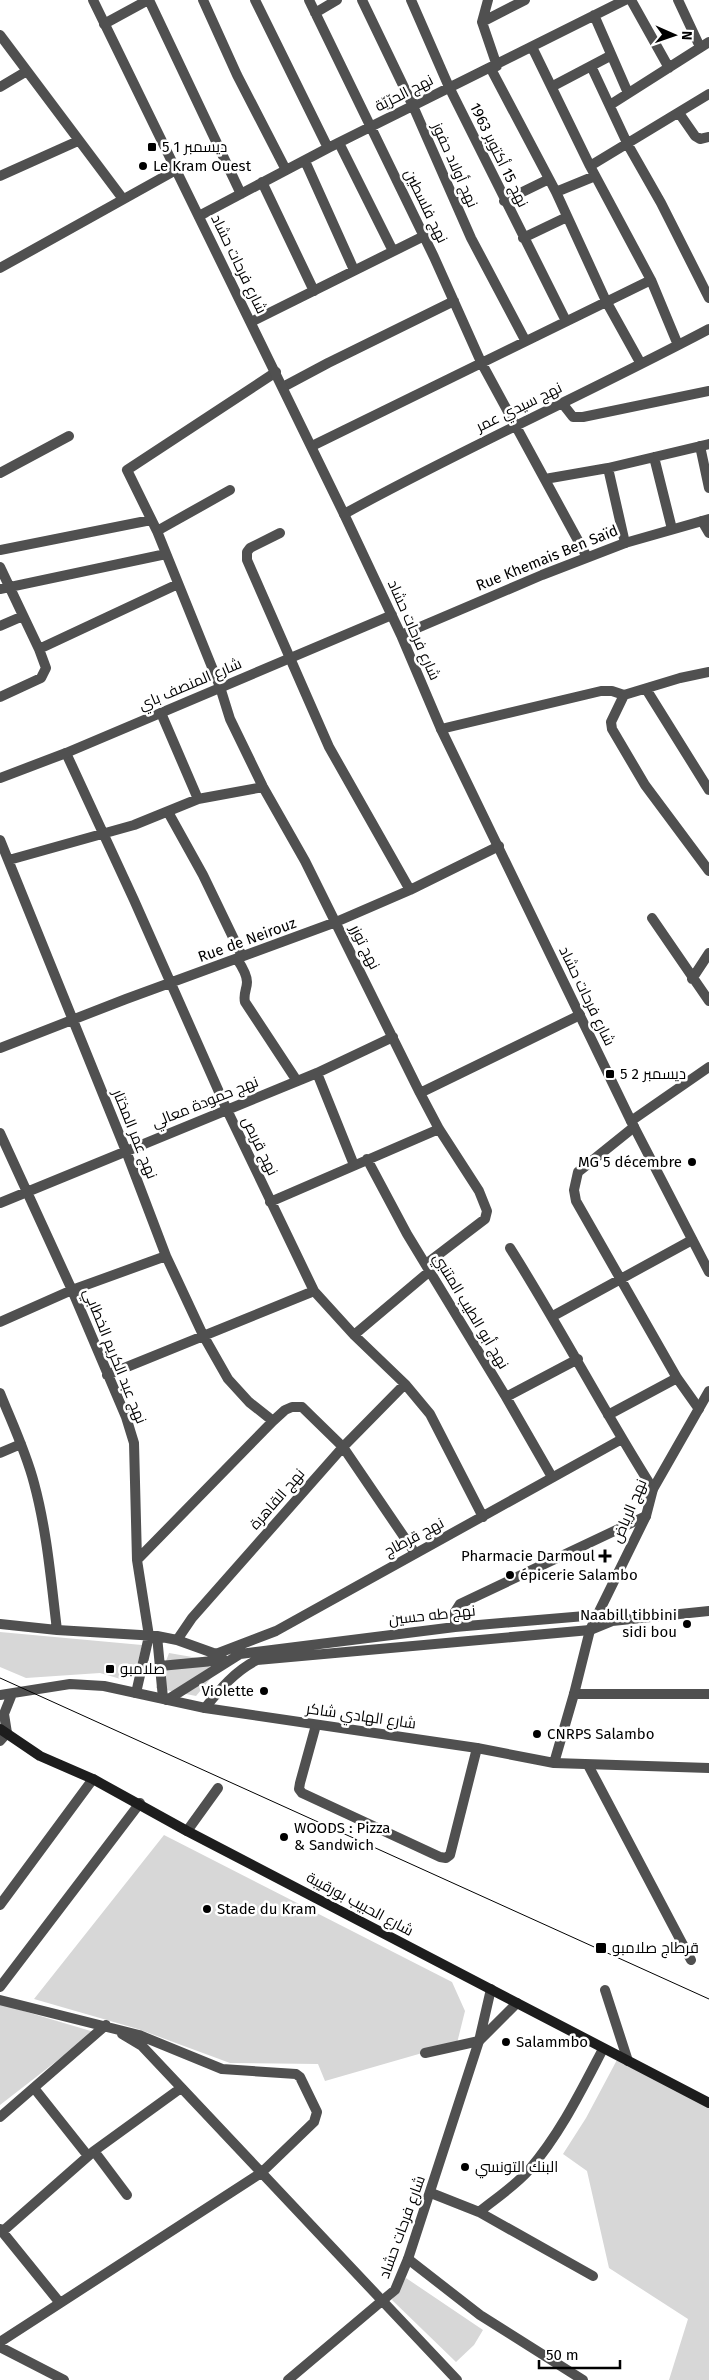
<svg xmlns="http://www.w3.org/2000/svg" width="709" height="2380" font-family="'Fira Sans',Cairo,sans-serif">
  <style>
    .green { fill: #d7d7d7 }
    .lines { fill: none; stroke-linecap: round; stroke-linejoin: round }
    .minor { stroke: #505050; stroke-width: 10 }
    .tertiary { stroke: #505050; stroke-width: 10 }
    .secondary { stroke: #1d1d1d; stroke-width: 10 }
    .tram { stroke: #000; stroke-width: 1 }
    .poi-dot { fill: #000; stroke: #fff; stroke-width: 2 }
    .labels { text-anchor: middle; stroke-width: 5; stroke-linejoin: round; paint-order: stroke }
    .street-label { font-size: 15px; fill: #000; stroke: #fff }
    .poi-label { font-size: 15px; fill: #000; stroke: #fff; text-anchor: start }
  </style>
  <rect width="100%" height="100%" fill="#fff"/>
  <!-- green -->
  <path class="green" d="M 0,1632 L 142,1645 L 135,1674 L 124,1680 L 100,1673 L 26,1678 L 0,1667 Z
    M 169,1653 L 198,1658 L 216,1672 L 196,1696 L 156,1688 Z
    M 164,1835 L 452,1982 L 465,2011 L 457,2043 L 325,2081 L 318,2064 L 230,2063 L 138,2029 L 34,1999 Z
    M 0,2004 L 94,2032 L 0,2105 Z
    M 618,2058 L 709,2106 L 709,2380 L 669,2380 L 688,2319 L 609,2268 L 587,2171 L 563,2154 L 586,2118 Z
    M 406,2278 L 483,2330 L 474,2345 L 456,2362 L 392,2300 Z"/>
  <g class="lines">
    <!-- minor -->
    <path class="minor" d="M 149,0 L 241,194
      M 203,0 L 237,75 L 286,170
      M 255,0 L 328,148
      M 309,0 L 434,257 L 481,362 L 587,557
      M 362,0 L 413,106 L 471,238 L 525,340
      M 411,0 L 449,87 L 566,321
      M 488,0 L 482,22 L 497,66
      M 631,0 L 669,68
      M 678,0 L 700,47
      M 315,13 L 337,0
      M 594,15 L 628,93
      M 482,22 L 525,0
      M 104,24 L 148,0
      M 0,35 L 123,199
      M 532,47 L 590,166 L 651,280 L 678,345
      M 591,66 L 628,145 L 661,203 L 709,298
      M 491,69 L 556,192 L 606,301 L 641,364
      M 553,86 L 610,56
      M 0,87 L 27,71
      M 610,105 L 709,42
      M 679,113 L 695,136 L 700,139 L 709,137
      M 339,143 L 393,251
      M 305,161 L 354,270
      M 590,166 L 709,94
      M 0,176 L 78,141
      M 262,182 L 314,291
      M 556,192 L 595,176
      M 504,201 L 549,179
      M 199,216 L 328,148 L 625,0
      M 523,238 L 567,217
      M 0,268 L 176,170
      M 251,322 L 424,236
      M 283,387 L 328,363 L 454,301
      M 562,403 L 573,417 L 583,417 L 709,391
      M 312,446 L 651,280
      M 700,446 L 709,488
      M 654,457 L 672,529
      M 608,468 L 625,543
      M 0,473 L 69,436
      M 545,479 L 608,468 L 709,444
      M 230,490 L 157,531 L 220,687 L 230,719 L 263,787 L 305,861 L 420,1093 L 439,1129 L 479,1191 L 487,1211 L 485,1219 L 426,1264
      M 344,514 C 464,448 588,393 709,329
      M 702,521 L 709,533
      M 157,531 L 127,470 L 276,372
      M 280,533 L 250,548 L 247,552 L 247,560 L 329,747 L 410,890
      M 0,550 L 151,520
      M 0,567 L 39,649 L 46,668 L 41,678 L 0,697
      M 0,589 L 166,554
      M 0,626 L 23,616
      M 39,649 L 178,584
      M 646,689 L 709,790
      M 624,695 L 611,722 L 612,729 L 645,785 L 709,871
      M 161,713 L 198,799
      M 441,729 L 601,691 L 612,691 L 624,695 L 680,678 L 709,672
      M 66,753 L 134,900 L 227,1110 L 314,1291 L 354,1335 L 405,1384 L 430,1414 L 483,1517
      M 168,812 L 203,875 L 242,956
      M 0,840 L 126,1151 L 166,1256 L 203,1335 L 228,1379 L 249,1402 L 273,1421
      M 9,860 L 134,825 L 198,799 L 263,787
      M 652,918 L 709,1001
      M 237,959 C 241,965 247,974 247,982 C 247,989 243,994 245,1002 L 297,1081
      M 692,979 L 709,953
      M 0,1048 L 126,999 L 336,922 L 410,890 L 499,846
      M 317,1073 L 354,1165
      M 420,1093 L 580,1015
      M 631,1121 L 709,1067
      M 634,1127 L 578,1172 L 574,1190 L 576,1201 L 677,1378 L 699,1409
      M 0,1133 L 72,1290 L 126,1417 L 134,1443 L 137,1560 L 149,1636 L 136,1693
      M 367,1159 L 407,1234 L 506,1397 L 552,1477
      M 270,1202 L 439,1129
      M 0,1203 L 317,1073 L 393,1037
      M 510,1248 C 560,1327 603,1410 653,1489
      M 553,1316 L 692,1240
      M 0,1322 L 72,1290 L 166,1256
      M 354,1335 L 430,1271
      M 107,1375 L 314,1291
      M 0,1393 C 12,1423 26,1452 34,1483 C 47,1531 51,1581 57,1630
      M 506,1397 L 578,1359
      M 608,1415 L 677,1378
      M 0,1453 L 21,1444
      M 137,1560 L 273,1421 L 285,1410 L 292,1407 L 302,1407 L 343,1447 L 415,1553
      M 0,1624 L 57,1630 L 157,1636 L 177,1640 L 216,1654 L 222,1658
      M 455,1627 L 455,1612 L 460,1604 L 646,1516
      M 157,1636 L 163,1698
      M 177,1640 L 192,1618 L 343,1447 L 405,1384
      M 216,1654 L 276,1631 L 622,1439
      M 160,1666 L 224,1660
      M 574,1694 L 709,1694
      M 167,1700 L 240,1654 L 256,1652 L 455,1627 L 597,1615 L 612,1621
      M 205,1708 C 220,1689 235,1671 257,1660 L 590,1630 L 612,1621 L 709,1611
      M 316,1725 L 300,1783 L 299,1789 L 302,1793 L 440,1857 L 446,1858 L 450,1855 L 477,1748
      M 0,1741 L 7,1733
      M 588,1765 L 691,1960
      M 187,1831 L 218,1788
      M 0,1905 L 93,1779
      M 0,1987 L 140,1803
      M 605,1990 L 628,2061
      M 0,2000 L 139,2035 L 222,2069 L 296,2074 L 300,2077 L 317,2112 L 314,2122 L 261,2173 L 0,2342
      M 122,2034 L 142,2046 L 457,2380
      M 425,2053 L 479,2041
      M 34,2088 L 88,2156
      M 0,2117 L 106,2025
      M 94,2151 L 127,2195
      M 431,2193 L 479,2212 L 593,2276
      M 479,2212 C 495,2199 515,2186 529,2170 C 560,2134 581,2091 603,2049
      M 0,2229 L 60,2303
      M 3,2231 L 94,2151 L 181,2088
      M 408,2259 L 480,2315 L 583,2380
      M 0,2347 L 64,2380
      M 288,2380 L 383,2300"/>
    <!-- tertiary -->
    <path class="tertiary" d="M 93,0 L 344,514 L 401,635 L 441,729 L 631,1121 L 709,1272
      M 401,635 L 542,575 L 625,543 L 709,519
      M 0,778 L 66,753 L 392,615
      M 0,1695 L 70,1684 L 104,1686 L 205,1708 L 477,1748 L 554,1763 L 709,1768
      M 7,1733 L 4,1714 L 12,1694
      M 554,1763 L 574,1694 L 590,1630 L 646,1516 L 653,1489 L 709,1391
      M 480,2040 L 517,2003
      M 383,2300 L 395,2290 L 408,2259 L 479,2041 L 491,1989"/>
    <!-- secondary -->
    <path class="secondary" d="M 0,1729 L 40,1756 L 93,1779 L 187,1831 L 709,2103"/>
    <!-- tram -->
    <path class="tram" d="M 0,1678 L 709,1999"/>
  </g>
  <!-- markers -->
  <g class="poi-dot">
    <rect x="147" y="142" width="10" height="10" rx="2.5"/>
    <circle cx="143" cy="166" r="5"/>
    <rect x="605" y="1069" width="10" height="10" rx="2.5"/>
    <circle cx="692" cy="1162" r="5"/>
    <path d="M602.5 1548.5h5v5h5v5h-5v5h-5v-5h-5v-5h5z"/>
    <circle cx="510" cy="1575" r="5"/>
    <circle cx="687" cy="1624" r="5"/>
    <rect x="105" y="1664" width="10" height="10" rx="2.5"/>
    <circle cx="264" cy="1691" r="5"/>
    <circle cx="537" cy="1734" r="5"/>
    <circle cx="284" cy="1837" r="5"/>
    <circle cx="207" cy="1909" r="5"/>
    <rect x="595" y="1942" width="12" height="12" rx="2.5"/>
    <circle cx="506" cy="2042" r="5"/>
    <circle cx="465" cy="2167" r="5"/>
  </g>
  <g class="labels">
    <!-- street labels -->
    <g class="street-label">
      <text transform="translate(404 93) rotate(-27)" y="5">نهج الحرّيّة</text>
      <text transform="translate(499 155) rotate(64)" y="5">نهج 15 أكتوبر 1963</text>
      <text transform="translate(455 165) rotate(66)" y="5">نهج أولاد حفوز</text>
      <text transform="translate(426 206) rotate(64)" y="5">نهج فلسطين</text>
      <text transform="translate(239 264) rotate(64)" y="5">شارع فرحات حشاد</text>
      <text transform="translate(519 407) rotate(-26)" y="5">نهج سيدي عمر</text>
      <text transform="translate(547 558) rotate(-22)" y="5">Rue Khemais Ben Saïd</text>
      <text transform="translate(414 630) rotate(66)" y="5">شارع فرحات حشاد</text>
      <text transform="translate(190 684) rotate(-23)" y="5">شارع المنصف باي</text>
      <text transform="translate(247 940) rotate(-20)" y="5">Rue de Neirouz</text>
      <text transform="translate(365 947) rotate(63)" y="5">نهج توزر</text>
      <text transform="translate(587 996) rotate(64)" y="5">شارع فرحات حشاد</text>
      <text transform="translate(205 1102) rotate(-22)" y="5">نهج حمودة معالي</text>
      <text transform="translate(135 1134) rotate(68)" y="5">نهج عمر المختار</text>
      <text transform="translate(260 1146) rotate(64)" y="5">نهج قربص</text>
      <text transform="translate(471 1311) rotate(59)" y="5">نهج أبو الطيب المتنبي</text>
      <text transform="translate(115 1356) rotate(68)" y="5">نهج عبد الكريم الخطابي</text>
      <text transform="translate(277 1499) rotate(-49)" y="5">نهج القاهرة</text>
      <text transform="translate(629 1511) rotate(-67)" y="5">نهج الرياض</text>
      <text transform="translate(414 1537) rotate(-28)" y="5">نهج قرطاج</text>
      <text transform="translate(432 1615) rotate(-6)" y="5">نهج طه حسين</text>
      <text transform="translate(361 1716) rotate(8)" y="5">شارع الهادي شاكر</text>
      <text transform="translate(360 1904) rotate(28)" y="5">شارع الحبيب بورقيبة</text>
      <text transform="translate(402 2227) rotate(-70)" y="5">شارع فرحات حشاد</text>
    </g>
    <!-- poi labels -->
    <g class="poi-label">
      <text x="162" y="152">5 ديسمبر 1</text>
      <text x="153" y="171">Le Kram Ouest</text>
      <text x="620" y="1079">5 ديسمبر 2</text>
      <text x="682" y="1167" text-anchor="end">MG 5 décembre</text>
      <text x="595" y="1561" text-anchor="end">Pharmacie Darmoul</text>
      <text x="520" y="1580">épicerie Salambo</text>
      <text x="677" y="1620" text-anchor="end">Naabill tibbini<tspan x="677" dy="17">sidi bou</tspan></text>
      <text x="120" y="1674">صلامبو</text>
      <text x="254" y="1696" text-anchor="end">Violette</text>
      <text x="547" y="1739">CNRPS Salambo</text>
      <text x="294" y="1833">WOODS : Pizza<tspan x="294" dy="17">&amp; Sandwich</tspan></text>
      <text x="217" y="1914">Stade du Kram</text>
      <text x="612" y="1953">قرطاج صلامبو</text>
      <text x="516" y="2047">Salammbo</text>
      <text x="475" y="2172">البنك التونسي</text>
    </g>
  </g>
  <!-- north arrow -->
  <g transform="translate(674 35) rotate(92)" stroke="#ffffff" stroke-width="4" paint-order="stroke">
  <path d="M0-4L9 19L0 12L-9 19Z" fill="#000000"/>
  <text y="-8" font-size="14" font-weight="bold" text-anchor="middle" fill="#000000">N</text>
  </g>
  <!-- scale -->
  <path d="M539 2360v8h81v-8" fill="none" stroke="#000000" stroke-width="2.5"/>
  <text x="546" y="2360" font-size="15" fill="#000000" stroke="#ffffff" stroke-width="4" paint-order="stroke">50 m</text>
</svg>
